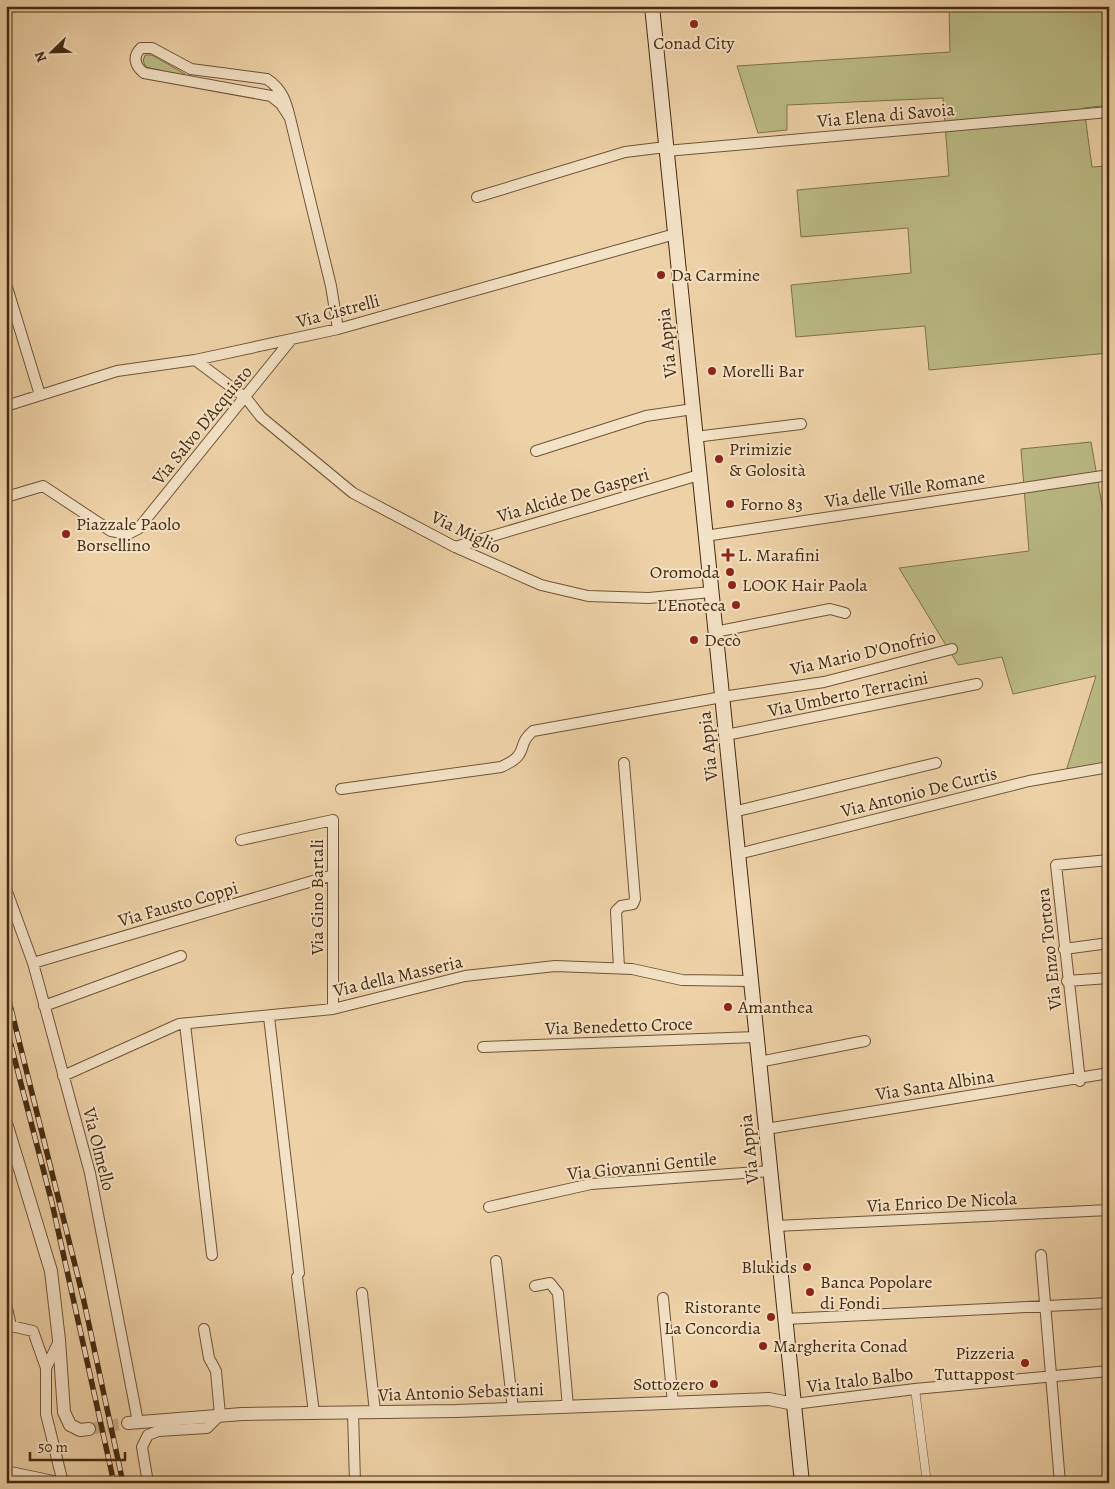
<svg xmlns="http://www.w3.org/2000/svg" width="1115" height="1489" font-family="Alegreya,serif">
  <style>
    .green { fill: #bbbb85; stroke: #80724a }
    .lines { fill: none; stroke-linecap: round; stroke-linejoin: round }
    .tertiary-tunnel { stroke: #ccb089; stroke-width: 12; stroke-dasharray: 12 6; stroke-linecap: butt }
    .pedestrian-casing { stroke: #6f5436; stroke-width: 9 }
    .minor-casing { stroke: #6f5436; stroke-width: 12 }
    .tertiary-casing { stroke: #6f5436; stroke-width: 14 }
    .secondary-casing { stroke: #452a10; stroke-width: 16 }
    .pedestrian { stroke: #f4e2c6; stroke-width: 8 }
    .minor { stroke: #f4e2c6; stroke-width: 10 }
    .tertiary { stroke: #f4e2c6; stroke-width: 12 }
    .secondary { stroke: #f4e2c6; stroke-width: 14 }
    .rail-casing { stroke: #452a10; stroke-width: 5.5 }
    .rail { stroke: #f4e2c6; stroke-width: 4; stroke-dasharray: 11; stroke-linecap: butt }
    .poi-dot { fill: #8f2418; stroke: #f4e2c6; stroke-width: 2 }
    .labels { text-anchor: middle; stroke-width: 4; stroke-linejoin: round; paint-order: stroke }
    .poi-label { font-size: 18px; fill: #452a10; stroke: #f4e2c6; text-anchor: start }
    .street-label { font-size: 18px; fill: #452a10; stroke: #f4e2c6 }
  </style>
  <rect width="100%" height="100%" fill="#eed2a7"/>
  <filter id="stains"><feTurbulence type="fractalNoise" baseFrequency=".004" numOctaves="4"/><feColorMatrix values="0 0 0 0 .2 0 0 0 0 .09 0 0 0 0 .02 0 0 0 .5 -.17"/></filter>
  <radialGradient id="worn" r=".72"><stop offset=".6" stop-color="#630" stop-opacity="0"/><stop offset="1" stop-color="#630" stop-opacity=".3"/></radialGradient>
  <!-- green -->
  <path class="green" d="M 949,6 L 1109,6 L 1109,105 L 1084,108 L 1092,167 L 1109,166 L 1109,353 L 929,370 L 925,326 L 796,337 L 791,285 L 911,273 L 908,228 L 801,237 L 797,190 L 949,176 L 943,98 L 787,105 L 787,130 L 758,133 L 737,66 L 950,52 Z
    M 145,55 L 152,55 L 185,74 L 181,75 L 146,67 L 143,61 Z
    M 1091,442 L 1109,545 L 1109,763 L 1066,771 L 1096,676 L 1013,694 L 1002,657 L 958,665 L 899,568 L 1029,551 L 1021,449 Z"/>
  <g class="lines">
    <!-- tertiary-tunnel -->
    <path class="tertiary-tunnel" d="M 89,1429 L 128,1423"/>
    <!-- pedestrian casing -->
    <g class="pedestrian-casing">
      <path id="pedestrian" d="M 915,1389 L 927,1483"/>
    </g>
    <!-- minor casing -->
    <g class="minor-casing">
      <path id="minor" d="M 290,118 L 281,104 L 271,96 L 144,73 C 135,66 132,57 141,48 L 152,48 L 191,69 L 267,79 C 282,89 286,101 290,118 L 331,286 L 338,329
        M 666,151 L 1109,112
        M 477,197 L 625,152 L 666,147
        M 6,284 L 40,395
        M 195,360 L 246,398 L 261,417 L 353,493 L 455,547 L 541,585 L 588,596 L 649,598 L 711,592
        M 6,406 L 117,371 L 195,360 L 338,329 L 675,234
        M 695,437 L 801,424
        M 536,451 L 646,416 L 693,409
        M 6,497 L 43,486 L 111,531 L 128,534 L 138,529 L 290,341
        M 705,536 L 1109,475
        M 455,547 L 699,475
        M 715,632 L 830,609 L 845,613
        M 726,735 L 977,684
        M 341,789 L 501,767 C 531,754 515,746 533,731 L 722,697 L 824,682 L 952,649
        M 733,812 L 936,763
        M 241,840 L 333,820 L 333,1009
        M 738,854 L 1029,781 L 1109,767
        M 6,889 L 33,963 L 90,1173 L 138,1422
        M 1064,949 L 1109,943
        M 33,963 L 333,875
        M 619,968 L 616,911 L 621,906 L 633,904 L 635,899 L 624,763
        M 1067,981 L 1109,978
        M 44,1006 L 181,956
        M 269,1017 L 299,1273
        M 185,1024 L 212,1255
        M 483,1047 L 756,1037
        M 759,1062 L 865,1041
        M 63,1076 L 179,1024 L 333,1009 L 465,976 L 555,966 L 632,969 L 682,980 L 751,981
        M 1080,1081 L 1056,865 L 1109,860
        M 766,1129 L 1109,1073
        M 489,1207 L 591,1184 L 770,1171
        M 776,1226 L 1109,1210
        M 1041,1255 L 1060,1483
        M 496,1261 L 513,1409
        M 297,1277 L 314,1413
        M 535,1286 L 550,1283 L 558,1293 L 568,1407
        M 362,1293 L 375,1412
        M 663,1298 L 673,1403
        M 6,1304 L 11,1326 L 33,1331 L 46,1368
        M 785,1319 L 1109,1303
        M 59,1341 L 46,1368 L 46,1414 L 63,1483
        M 794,1404 L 915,1389 L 1109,1371
        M 353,1412 L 355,1483
        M 6,1471 L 63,1483
        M 148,1483 L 142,1447 L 148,1435 L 158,1431 L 207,1428 L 220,1415 L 216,1371 L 209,1358 L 204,1329"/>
    </g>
    <!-- tertiary casing -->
    <g class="tertiary-casing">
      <path id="tertiary" d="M 6,1123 L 51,1271 L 59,1340 L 64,1412 L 70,1425 L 80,1430 L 89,1429
        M 128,1423 L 242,1414 L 456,1411 L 769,1399 L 794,1404"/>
    </g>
    <!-- secondary casing -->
    <g class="secondary-casing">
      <path id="secondary" d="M 652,6 L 802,1483"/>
    </g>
    <!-- pedestrian -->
    <use href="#pedestrian" class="pedestrian"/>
    <!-- minor -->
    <use href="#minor" class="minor"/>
    <!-- tertiary -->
    <use href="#tertiary" class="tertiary"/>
    <!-- secondary -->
    <use href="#secondary" class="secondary"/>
    <!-- rail casing -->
    <g class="rail-casing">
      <path id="rail" d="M 6,989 L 83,1297 L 123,1483
        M 6,1026 L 52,1203 L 114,1483"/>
    </g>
    <!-- rail -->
    <use href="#rail" class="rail"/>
  </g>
  <!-- markers -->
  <g class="poi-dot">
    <circle cx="694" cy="24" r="5"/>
    <circle cx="661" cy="275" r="5"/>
    <circle cx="712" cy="371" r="5"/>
    <circle cx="719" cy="459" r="5"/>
    <circle cx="730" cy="504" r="5"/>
    <circle cx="66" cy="534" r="5"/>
    <path d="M725.5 547.5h5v5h5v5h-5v5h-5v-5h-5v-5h5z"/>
    <circle cx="730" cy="572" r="5"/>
    <circle cx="732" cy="585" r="5"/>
    <circle cx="736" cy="605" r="5"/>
    <circle cx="694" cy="640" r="5"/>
    <circle cx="728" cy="1007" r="5"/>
    <circle cx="807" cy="1267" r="5"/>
    <circle cx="810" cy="1292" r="5"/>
    <circle cx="771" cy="1317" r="5"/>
    <circle cx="763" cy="1346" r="5"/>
    <circle cx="1025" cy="1363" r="5"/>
    <circle cx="714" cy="1384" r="5"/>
  </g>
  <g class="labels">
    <!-- poi labels -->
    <g class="poi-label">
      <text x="694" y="49" text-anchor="middle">Conad City</text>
      <text x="671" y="281">Da Carmine</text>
      <text x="722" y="377">Morelli Bar</text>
      <text x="729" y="455">Primizie<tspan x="729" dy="21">&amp; Golosità</tspan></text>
      <text x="740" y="510">Forno 83</text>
      <text x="76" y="530">Piazzale Paolo<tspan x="76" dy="21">Borsellino</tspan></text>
      <text x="738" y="561">L. Marafini</text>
      <text x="720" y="578" text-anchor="end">Oromoda</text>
      <text x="742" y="591">LOOK Hair Paola</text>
      <text x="726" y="611" text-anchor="end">L'Enoteca</text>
      <text x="704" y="646">Decò</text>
      <text x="738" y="1013">Amanthea</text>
      <text x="797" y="1273" text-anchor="end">Blukids</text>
      <text x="820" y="1288">Banca Popolare<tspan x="820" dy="21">di Fondi</tspan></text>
      <text x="761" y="1313" text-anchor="end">Ristorante<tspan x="761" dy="21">La Concordia</tspan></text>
      <text x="773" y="1352">Margherita Conad</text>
      <text x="1015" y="1359" text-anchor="end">Pizzeria<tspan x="1015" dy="21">Tuttappost</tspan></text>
      <text x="704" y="1390" text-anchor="end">Sottozero</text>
    </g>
    <!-- street labels -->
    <g class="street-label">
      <text transform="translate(886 115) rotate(-5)" y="6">Via Elena di Savoia</text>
      <text transform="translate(338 311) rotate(-15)" y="6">Via Cistrelli</text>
      <text transform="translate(667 343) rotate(-96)" y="6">Via Appia</text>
      <text transform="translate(202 425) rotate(-51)" y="6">Via Salvo D'Acquisto</text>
      <text transform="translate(905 489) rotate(-9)" y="6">Via delle Ville Romane</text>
      <text transform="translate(573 495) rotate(-16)" y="6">Via Alcide De Gasperi</text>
      <text transform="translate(466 532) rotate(26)" y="6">Via Miglio</text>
      <text transform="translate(863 653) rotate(-13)" y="6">Via Mario D'Onofrio</text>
      <text transform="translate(848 694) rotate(-12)" y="6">Via Umberto Terracini</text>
      <text transform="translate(708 746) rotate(-96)" y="6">Via Appia</text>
      <text transform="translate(919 792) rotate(-14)" y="6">Via Antonio De Curtis</text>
      <text transform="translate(317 897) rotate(-90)" y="6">Via Gino Bartali</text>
      <text transform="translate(178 904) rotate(-16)" y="6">Via Fausto Coppi</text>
      <text transform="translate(1049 949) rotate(-96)" y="6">Via Enzo Tortora</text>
      <text transform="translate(398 976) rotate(-13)" y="6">Via della Masseria</text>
      <text transform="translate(619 1026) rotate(-2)" y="6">Via Benedetto Croce</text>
      <text transform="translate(935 1085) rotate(-9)" y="6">Via Santa Albina</text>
      <text transform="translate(99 1149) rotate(76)" y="6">Via Olmello</text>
      <text transform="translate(749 1149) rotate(-96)" y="6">Via Appia</text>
      <text transform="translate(642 1166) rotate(-6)" y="6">Via Giovanni Gentile</text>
      <text transform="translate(942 1202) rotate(-3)" y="6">Via Enrico De Nicola</text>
      <text transform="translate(860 1380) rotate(-7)" y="6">Via Italo Balbo</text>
      <text transform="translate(461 1392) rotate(-2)" y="6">Via Antonio Sebastiani</text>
    </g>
  </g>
  <!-- margin -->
  <rect width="1115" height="1489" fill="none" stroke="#eed2a7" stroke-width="25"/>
  <rect x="8" y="8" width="1100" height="1474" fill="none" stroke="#452a10" stroke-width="2.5"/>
  <rect x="12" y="12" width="1090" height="1464" fill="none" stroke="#452a10"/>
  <!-- north arrow -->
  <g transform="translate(52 52) rotate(247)" stroke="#f4e2c6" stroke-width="4" paint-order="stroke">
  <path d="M0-4L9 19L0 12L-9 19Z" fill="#452a10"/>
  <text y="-8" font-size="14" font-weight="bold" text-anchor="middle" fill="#452a10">N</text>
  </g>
  <!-- scale -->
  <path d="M30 1452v8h95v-8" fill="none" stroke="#452a10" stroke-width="2.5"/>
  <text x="38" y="1452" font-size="15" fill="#452a10" stroke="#f4e2c6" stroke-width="4" paint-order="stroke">50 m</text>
  <rect width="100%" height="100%" filter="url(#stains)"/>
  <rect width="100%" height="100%" fill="url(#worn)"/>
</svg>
